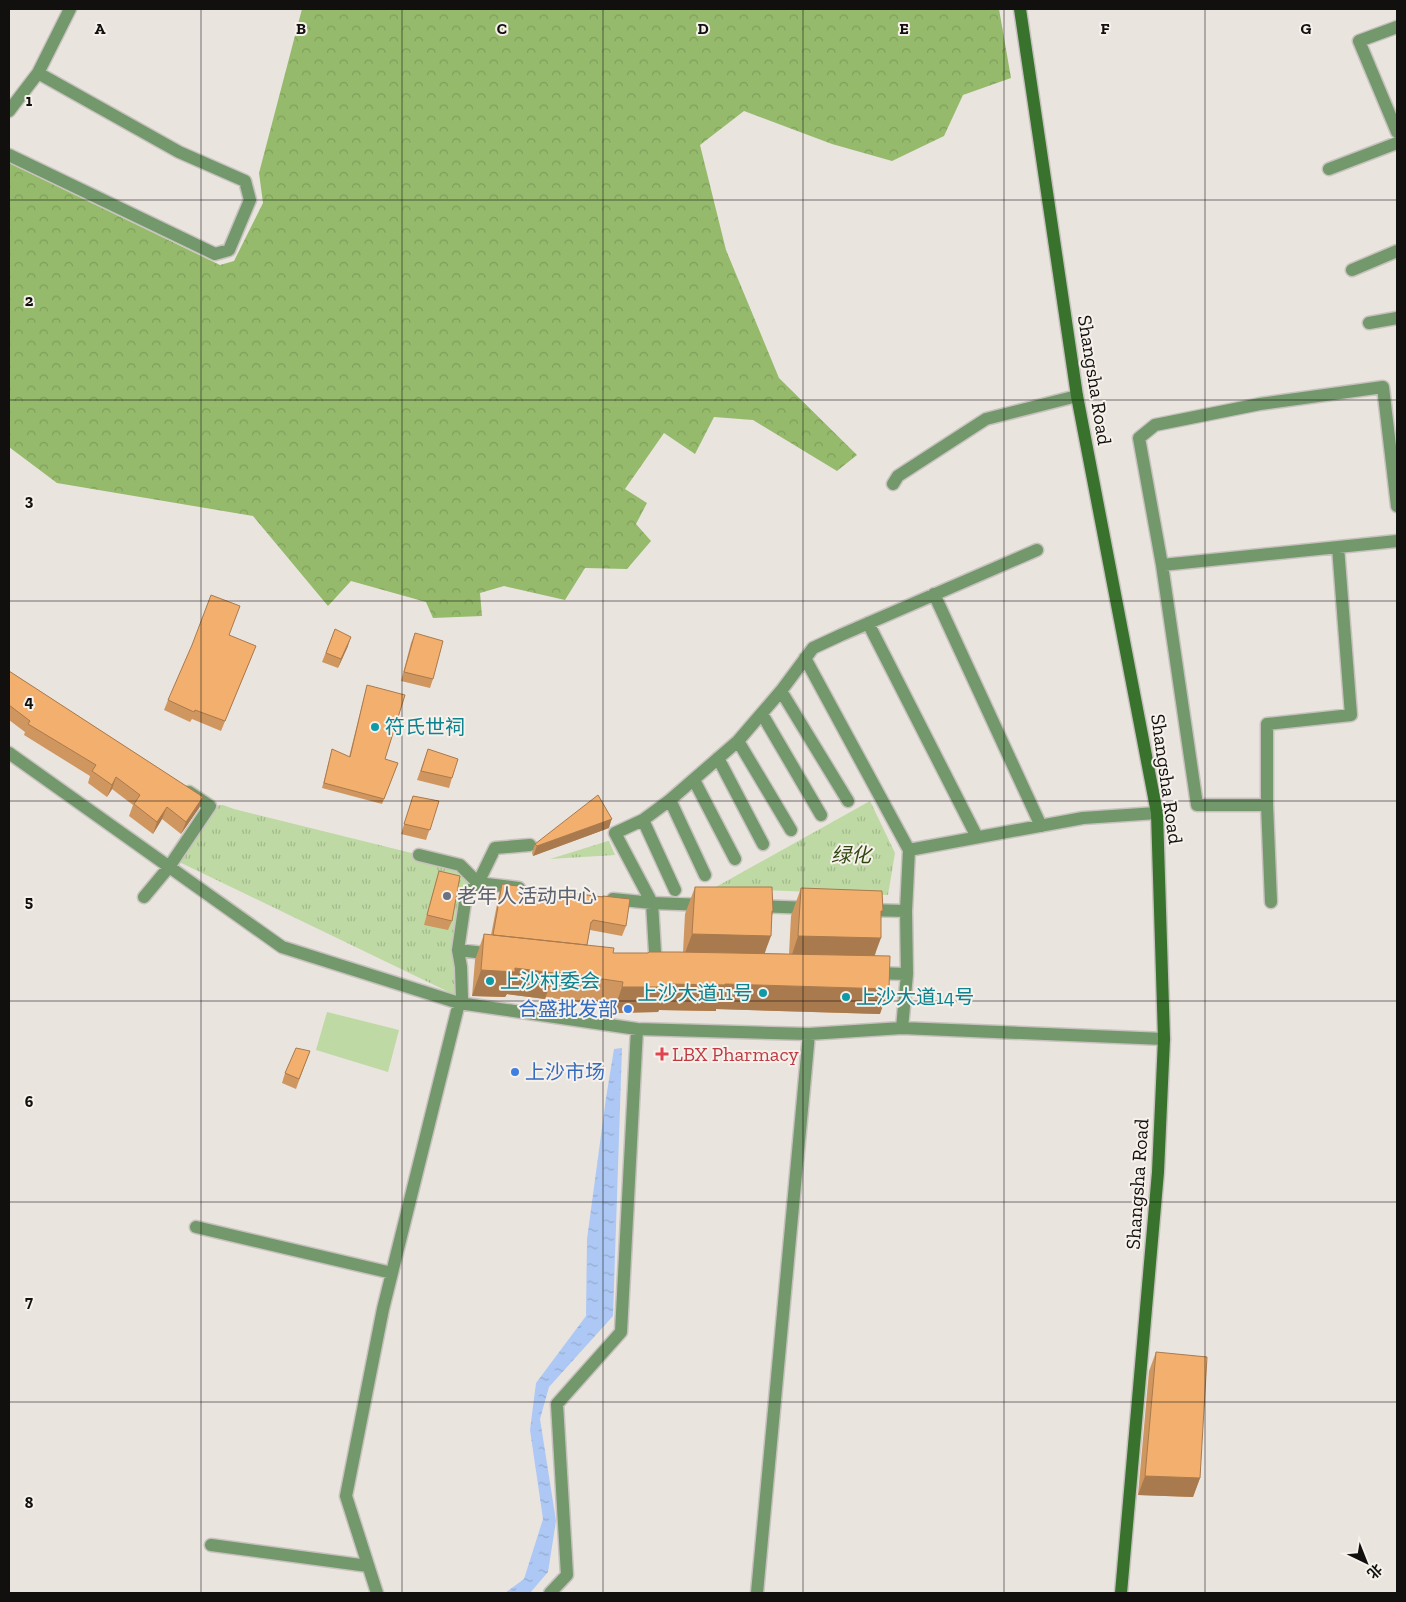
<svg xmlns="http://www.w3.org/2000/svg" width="1406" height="1602" font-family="'Zilla Slab','Noto Sans SC',serif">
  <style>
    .forest { fill: url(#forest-crowns) }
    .park { fill: url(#park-tufts) }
    .garden { fill: #bed9a3 }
    .water { fill: url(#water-ripples) }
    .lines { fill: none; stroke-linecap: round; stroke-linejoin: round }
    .street-casing { stroke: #c7c2be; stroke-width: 15 }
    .secondary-casing { stroke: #c7c2be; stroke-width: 15 }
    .street { stroke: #73986b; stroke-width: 12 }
    .secondary { stroke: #39722d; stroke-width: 12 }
    .wall { fill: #d0965f }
    .shaded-wall { fill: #a97a4d }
    .building { fill: #f2af6e; stroke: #a97a4d }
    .grid { fill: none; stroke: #11100e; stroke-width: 1; stroke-opacity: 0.55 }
    .culture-dot { fill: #0f9aa8; stroke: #f7f1ec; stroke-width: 2 }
    .worship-dot { fill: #6b7280; stroke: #f7f1ec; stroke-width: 2 }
    .shop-dot { fill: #3f7fe0; stroke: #f7f1ec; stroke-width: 2 }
    .health-dot { fill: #e0444e; stroke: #f7f1ec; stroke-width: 2 }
    .labels { text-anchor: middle; stroke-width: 4; stroke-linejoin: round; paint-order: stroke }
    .street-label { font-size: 20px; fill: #11100e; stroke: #f7f1ec }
    .culture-label { font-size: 20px; fill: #0d838f; stroke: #f7f1ec; text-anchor: start }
    .park-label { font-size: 20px; font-style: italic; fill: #30480f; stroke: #f7f1ec }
    .worship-label { font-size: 20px; fill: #5b616d; stroke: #f7f1ec; text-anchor: start }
    .shop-label { font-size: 20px; fill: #366cbe; stroke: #f7f1ec; text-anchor: end }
    .health-label { font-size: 20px; fill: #be3a42; stroke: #f7f1ec; text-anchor: start }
    .grid-label { font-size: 16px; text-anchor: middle; font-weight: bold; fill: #11100e; stroke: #f7f1ec; stroke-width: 4; stroke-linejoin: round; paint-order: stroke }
  </style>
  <defs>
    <pattern id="forest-crowns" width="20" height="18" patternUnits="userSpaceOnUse" patternTransform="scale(1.25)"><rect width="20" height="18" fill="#95ba6b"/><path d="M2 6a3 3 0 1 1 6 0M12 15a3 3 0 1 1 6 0" fill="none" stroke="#7f9f5c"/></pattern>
    <pattern id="park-tufts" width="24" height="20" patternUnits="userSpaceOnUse" patternTransform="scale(1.25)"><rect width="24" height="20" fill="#bed9a3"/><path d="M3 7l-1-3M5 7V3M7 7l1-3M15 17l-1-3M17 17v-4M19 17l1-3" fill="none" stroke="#a2b98b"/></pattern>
    <pattern id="water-ripples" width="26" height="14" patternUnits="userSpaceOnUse" patternTransform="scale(1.25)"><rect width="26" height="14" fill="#adc8f4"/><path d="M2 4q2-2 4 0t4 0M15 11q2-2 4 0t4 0" fill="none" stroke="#94abd0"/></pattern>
  </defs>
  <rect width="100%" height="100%" fill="#eae4df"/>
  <!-- forest -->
  <path class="forest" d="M 302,9 L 999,9 L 1011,78 L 963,95 L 944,136 L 892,161 L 832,144 L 744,111 L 700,145 L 726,250 L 779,378 L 857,455 L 837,471 L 753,420 L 714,417 L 695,454 L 664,433 L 625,489 L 647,503 L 636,524 L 651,541 L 627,569 L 585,568 L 565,600 L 504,586 L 480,593 L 482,616 L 433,618 L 426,602 L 351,581 L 328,606 L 253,516 L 57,483 L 9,447 L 9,163 L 220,265 L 234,261 L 263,203 L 259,173 Z"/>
  <!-- park -->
  <path class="park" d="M 870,801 L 895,853 L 888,895 L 714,888 Z
    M 223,805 L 234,809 L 460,865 L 478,883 L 466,896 L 457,996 L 175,860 L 210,806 Z
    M 609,841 L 615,855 L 550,859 L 608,841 Z"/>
  <!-- garden -->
  <path class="garden" d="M 327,1012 L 399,1030 L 388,1072 L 316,1050 Z"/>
  <!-- water -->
  <path class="water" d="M 622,1048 L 613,1316 L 549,1387 L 540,1419 L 556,1521 L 548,1572 L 530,1593 L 505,1593 L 524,1579 L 543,1519 L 530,1430 L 536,1383 L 586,1316 L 587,1239 L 606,1098 L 614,1049 Z"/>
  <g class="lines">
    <!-- street casing -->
    <g class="street-casing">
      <path id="street" d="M 1397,27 L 1359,41 L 1397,132
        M 9,111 L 38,73 L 70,9
        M 9,155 L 215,254 L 229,250 L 250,200 L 245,181 L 179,152 L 38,73
        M 1329,169 L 1397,143
        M 1352,270 L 1397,251
        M 1369,323 L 1397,318
        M 893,484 L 898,476 L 986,419 L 1077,396
        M 1338,547 L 1351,715 L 1267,724 L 1267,805 L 1197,805 L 1162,565 L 1397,541
        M 1162,565 L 1139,438 L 1155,425 L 1260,404 L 1383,387 L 1397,506
        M 934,594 L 1041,826
        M 868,623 L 977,837
        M 805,658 L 909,850
        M 781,691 L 848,801
        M 762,714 L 821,815
        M 738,741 L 791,830
        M 9,753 L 282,947 L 459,1003 L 637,1029 L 809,1034 L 902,1028 L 1164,1039
        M 718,758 L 763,844
        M 694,780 L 735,859
        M 670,800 L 705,875
        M 1267,805 L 1271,902
        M 643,820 L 675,890
        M 419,855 L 460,865 L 478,883 L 519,888
        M 144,897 L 169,867 L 210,806 L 189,792
        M 613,899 L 652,903 L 706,905
        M 756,906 L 811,908
        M 866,910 L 906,911
        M 458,950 L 493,954
        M 656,969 L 652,903 L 615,833 L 643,820 L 670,800 L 738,741 L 781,691 L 813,648 L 841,635 L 1037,550
        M 872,973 L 907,974
        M 902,1028 L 907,974 L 906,911 L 909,850 L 1083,818 L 1157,813
        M 196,1227 L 392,1273
        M 211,1545 L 368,1566
        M 377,1593 L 346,1496 L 383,1309 L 459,1003 L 462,998 L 461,967 L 458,950 L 466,895 L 478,883 L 495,848 L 530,845
        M 550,1593 L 567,1575 L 557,1404 L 621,1332 L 637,1029
        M 757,1593 L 809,1034"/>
    </g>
    <!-- secondary casing -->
    <g class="secondary-casing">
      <path id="secondary" d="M 1020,9 L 1077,396 L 1157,813 L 1164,1039 L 1158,1172 L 1121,1593"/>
    </g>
    <!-- street -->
    <use href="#street" class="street"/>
    <!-- secondary -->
    <use href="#secondary" class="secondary"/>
  </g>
  <!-- wall -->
  <path class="wall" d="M 335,629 L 348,646 L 338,668 L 322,662 Z
    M 415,633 L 433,679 L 430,688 L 401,681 L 411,643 Z
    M 229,635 L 252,656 L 221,731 L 192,719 L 190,722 L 164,710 L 168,700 Z
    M 9,671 L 203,797 L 199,808 L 181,834 L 162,819 L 153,834 L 129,816 L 133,805 L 112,789 L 107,797 L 88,783 L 90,776 L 24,735 L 25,732 L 9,720 Z
    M 367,685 L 385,759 L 398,763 L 382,804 L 322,788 L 332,749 L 349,757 Z
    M 428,749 L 452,778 L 449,788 L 417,780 Z
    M 413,796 L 439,801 L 426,840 L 401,834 Z
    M 609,828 L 533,856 L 532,853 L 535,844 Z
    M 439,871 L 452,921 L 448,930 L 424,925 L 436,881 Z
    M 502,884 L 626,926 L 622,936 L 590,930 L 587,945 L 613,953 L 648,953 L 683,952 L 685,914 L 695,887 L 773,911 L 765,953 L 789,954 L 791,916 L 801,888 L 881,915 L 875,956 L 880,1014 L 716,1009 L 716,1011 L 659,1010 L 658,1012 L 613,1013 L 613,1008 L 546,997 L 545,999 L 507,994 L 505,997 L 472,996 L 475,960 L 484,934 L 491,935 L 499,894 Z
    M 310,1051 L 296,1089 L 282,1083 L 285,1073 Z
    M 1156,1352 L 1200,1478 L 1193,1497 L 1138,1495 L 1149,1371 Z"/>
  <!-- shaded-wall -->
  <path class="shaded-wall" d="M 351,637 L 348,646 L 338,668 L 341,659 Z
    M 116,777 L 112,789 L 107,797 L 112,785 Z
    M 203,797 L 199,808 L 181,834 L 186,822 Z
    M 167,807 L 162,819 L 153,834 L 157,822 Z
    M 612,818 L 609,828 L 533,856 L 537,846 Z
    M 773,911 L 764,936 L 771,936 L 761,963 L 682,961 L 692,934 Z
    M 883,911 L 873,938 L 881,938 L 871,965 L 789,964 L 798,936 Z
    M 515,968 L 554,973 L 545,999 L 507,994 L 505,997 L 472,996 L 481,970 Z
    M 667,984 L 725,984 L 889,989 L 880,1014 L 716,1009 L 716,1011 L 659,1010 L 658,1012 L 613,1013 L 622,987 Z
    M 1145,1476 L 1200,1478 L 1193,1497 L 1138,1495 Z"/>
  <!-- building -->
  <path class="building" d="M 211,595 L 240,606 L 229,635 L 256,646 L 225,721 L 195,710 L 194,712 L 168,700 L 192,645 Z
    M 335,629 L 351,637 L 341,659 L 326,653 Z
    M 415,633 L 443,641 L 433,679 L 404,672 Z
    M 9,671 L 203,797 L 186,822 L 167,807 L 157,822 L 134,804 L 140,795 L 116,777 L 112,785 L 92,771 L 96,765 L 28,724 L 30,721 L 9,705 Z
    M 367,685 L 405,695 L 385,759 L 398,763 L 384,799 L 324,783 L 332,749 L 350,757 Z
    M 428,749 L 458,759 L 452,778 L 421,771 Z
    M 598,795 L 612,819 L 537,846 L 535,844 Z
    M 413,796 L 439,801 L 430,830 L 404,824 Z
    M 439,871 L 460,876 L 452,921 L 427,915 Z
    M 502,884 L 603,897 L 603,896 L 630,899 L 626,926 L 593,920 L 592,922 L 591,922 L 587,945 L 493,935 Z
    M 695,887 L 772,887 L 773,911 L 772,911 L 771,936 L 692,934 Z
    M 801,888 L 882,891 L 883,911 L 881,911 L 881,938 L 798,936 Z
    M 484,934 L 614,948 L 613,953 L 648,953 L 649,952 L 678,952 L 890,956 L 889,989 L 725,984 L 725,985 L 667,984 L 667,987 L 622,987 L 623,982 L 555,972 L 554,973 L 515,968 L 515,972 L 481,970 Z
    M 296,1048 L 310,1051 L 299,1079 L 285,1073 Z
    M 1156,1352 L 1207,1357 L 1200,1478 L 1145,1476 Z"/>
  <!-- grid -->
  <path class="grid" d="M 201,9 L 201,1593M 402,9 L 402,1593M 603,9 L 603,1593M 803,9 L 803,1593M 1004,9 L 1004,1593M 1205,9 L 1205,1593M 9,200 L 1397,200M 9,400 L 1397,400M 9,601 L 1397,601M 9,801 L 1397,801M 9,1001 L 1397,1001M 9,1202 L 1397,1202M 9,1402 L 1397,1402"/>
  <!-- markers -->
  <g class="culture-dot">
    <circle cx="375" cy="727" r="5"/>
    <circle cx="490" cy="981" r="5"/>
    <circle cx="763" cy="993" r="5"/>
    <circle cx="846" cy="997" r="5"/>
  </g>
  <circle class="worship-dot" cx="447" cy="896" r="5"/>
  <g class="shop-dot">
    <circle cx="628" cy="1009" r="5"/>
    <circle cx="515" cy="1072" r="5"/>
  </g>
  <path class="health-dot" d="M659.5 1046.5h5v5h5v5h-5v5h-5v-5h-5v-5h5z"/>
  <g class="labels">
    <!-- street labels -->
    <g class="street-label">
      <text transform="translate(1095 380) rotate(81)" y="7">Shangsha Road</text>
      <text transform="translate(1167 779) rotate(82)" y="7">Shangsha Road</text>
      <text transform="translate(1137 1184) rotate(-86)" y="7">Shangsha Road</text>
    </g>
    <!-- culture labels -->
    <g class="culture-label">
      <text x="385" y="734">符氏世祠</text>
      <text x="500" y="988">上沙村委会</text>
      <text x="753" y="1000" text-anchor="end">上沙大道11号</text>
      <text x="856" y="1004">上沙大道14号</text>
    </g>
    <!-- park labels -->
    <g class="park-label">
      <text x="851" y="862">绿化</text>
    </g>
    <!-- worship labels -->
    <g class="worship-label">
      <text x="457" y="903">老年人活动中心</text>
    </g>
    <!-- shop labels -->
    <g class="shop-label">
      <text x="618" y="1016">合盛批发部</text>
      <text x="525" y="1079" text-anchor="start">上沙市场</text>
    </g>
    <!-- health labels -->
    <g class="health-label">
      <text x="672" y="1061">LBX Pharmacy</text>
    </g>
  </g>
  <g class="grid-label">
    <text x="100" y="34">A</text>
    <text x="301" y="34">B</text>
    <text x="502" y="34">C</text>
    <text x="703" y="34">D</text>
    <text x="904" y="34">E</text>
    <text x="1105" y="34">F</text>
    <text x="1306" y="34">G</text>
    <text x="29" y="106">1</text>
    <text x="29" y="306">2</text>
    <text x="29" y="506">3</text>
    <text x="29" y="707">4</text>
    <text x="29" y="907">5</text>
    <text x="29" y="1107">6</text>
    <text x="29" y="1307">7</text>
    <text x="29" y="1508">8</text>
  </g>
  <!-- border -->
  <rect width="1406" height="1602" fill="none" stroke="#11100e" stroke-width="20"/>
  <!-- north arrow -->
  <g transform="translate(1366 1562) rotate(137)" stroke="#f7f1ec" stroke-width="4" paint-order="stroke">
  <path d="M0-4L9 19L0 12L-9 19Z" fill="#11100e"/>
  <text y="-8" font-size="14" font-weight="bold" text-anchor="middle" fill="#11100e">北</text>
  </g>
</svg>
